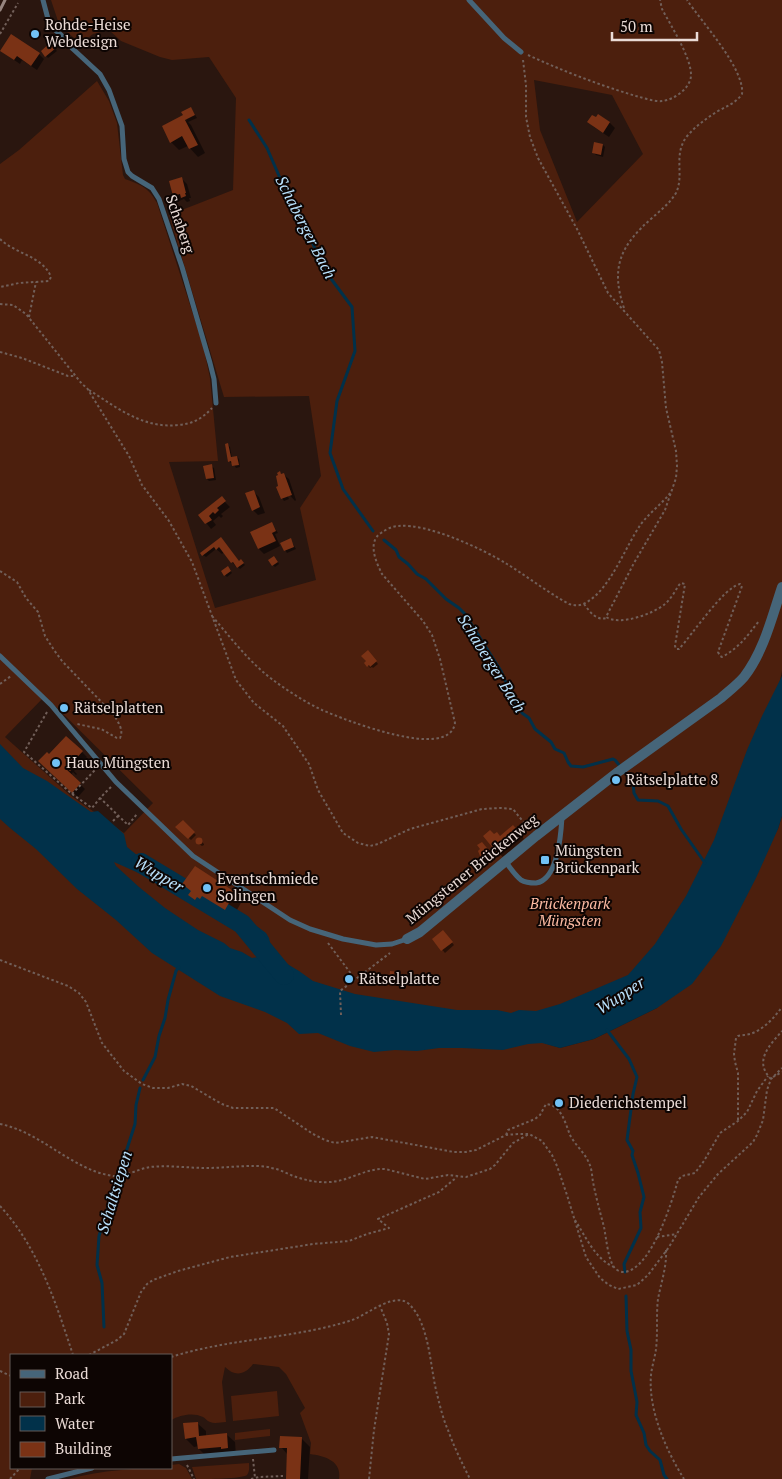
<svg xmlns="http://www.w3.org/2000/svg" width="782" height="1479" font-family="'PT Serif',serif">
  <style>
    .green { fill: #4c1f0d; fill-rule: evenodd }
    .water { fill: #01314a }
    .shadow { fill: #0007 }
    .lines { fill: none; stroke-linecap: round; stroke-linejoin: round }
    .stream { stroke: #01314a; stroke-width: 3 }
    .river { stroke: #01314a; stroke-width: 20 }
    .building { fill: #7a3215 }
    .path { stroke: #715f59; stroke-width: 2; stroke-dasharray: 2.5 2.5; stroke-linecap: butt }
    .lane { stroke: #466579; stroke-width: 5 }
    .street { stroke: #466579; stroke-width: 10 }
    .rail { stroke: #96857f; stroke-width: 3 }
    .poi-dot { fill: #71c1f5; stroke: #0d0503; stroke-width: 2 }
    .labels { text-anchor: middle; stroke-width: 4; stroke-linejoin: round; paint-order: stroke }
    .poi-label { font-size: 15px; fill: #eadbd6; stroke: #0d0503; text-anchor: start }
    .street-label { font-size: 15px; fill: #eadbd6; stroke: #0d0503 }
    .park-label { font-size: 15px; font-style: italic; fill: #fdbba3; stroke: #0d0503 }
    .water-label { font-size: 16px; font-style: italic; fill: #b9e1fc; stroke: #0d0503 }
  </style>
  <rect width="100%" height="100%" fill="#2a160f"/>
  <!-- green -->
  <path class="green" d="M 51,0 L 782,0 L 782,671 L 767,742 L 683,938 L 547,1044 L 560,1048 L 594,1039 L 657,1008 L 778,829 L 782,816 L 782,1479 L 339,1479 C 342,1461 325,1456 310,1454 L 311,1443 L 300,1413 L 305,1408 L 286,1374 L 279,1367 L 253,1364 C 245,1375 235,1377 225,1367 L 222,1382 L 226,1422 C 221,1422 215,1424 210,1422 C 207,1421 205,1418 203,1417 C 193,1412 180,1415 171,1420 L 171,1355 L 11,1355 L 11,1468 L 32,1468 L 30,1479 L 0,1479 L 0,164 L 19,150 L 97,81 L 109,101 L 117,123 L 123,175 L 125,179 C 141,185 148,187 157,203 L 203,345 L 210,378 L 218,461 L 169,462 L 215,608 L 316,580 L 300,508 L 321,476 L 309,396 L 224,397 L 169,215 L 233,190 L 236,98 L 209,57 L 172,60 L 160,57 L 121,41 L 109,30 L 93,34 L 81,43 L 69,34 L 59,24 ZM 534,80 L 612,95 L 643,154 L 577,222 L 540,130 ZM 45,696 L 153,803 L 124,833 L 70,795 L 5,737 Z
    M 277,1391 L 279,1416 L 233,1421 L 231,1396 Z
    M 270,1429 L 270,1436 L 235,1440 L 235,1433 Z
    M 249,1463 C 249,1467 250,1471 247,1475 C 242,1479 206,1479 196,1479 L 192,1467 Z
    M 179,1464 L 186,1468 L 192,1479 L 68,1479 C 103,1470 136,1468 171,1468 L 171,1465 Z"/>
  <!-- water -->
  <path class="water" d="M 782,676 L 782,816 L 778,829 L 756,878 L 721,946 L 692,984 L 657,1008 L 594,1039 L 560,1048 L 542,1043 L 528,1044 L 503,1050 L 462,1048 L 439,1048 L 417,1051 L 395,1050 L 374,1052 L 350,1046 L 318,1033 L 299,1034 L 287,1023 L 265,1012 L 220,996 L 152,953 L 116,920 L 77,889 L 36,849 L 10,828 L 0,819 L 0,744 L 23,768 L 47,781 L 91,812 L 98,811 L 124,834 L 127,847 L 164,877 L 161,883 L 114,862 L 116,866 L 139,887 L 165,908 L 198,930 L 224,943 L 230,948 L 242,952 L 252,958 L 268,955 L 279,959 L 299,971 L 313,981 L 355,994 L 457,1010 L 497,1010 L 511,1013 L 519,1010 L 536,1011 L 560,1004 L 628,975 L 655,944 L 686,896 L 714,840 L 747,750 L 762,716 Z
    M 241,914 L 266,933 L 269,938 L 272,951 L 258,953 L 248,943 L 231,924 Z"/>
  <!-- shadow -->
  <path class="shadow" d="M 51,44 L 57,51 L 48,58 L 42,51 Z
    M 1,51 L 39,54 L 44,59 L 37,70 L 22,60 L 20,64 Z
    M 191,108 L 197,118 L 188,122 L 191,125 L 205,153 L 198,157 L 188,146 L 179,150 L 171,142 L 183,117 L 187,121 L 183,112 Z
    M 598,116 L 610,123 L 615,128 L 609,137 L 594,127 L 589,122 L 596,119 Z
    M 603,145 L 605,147 L 603,157 L 596,155 L 594,153 Z
    M 182,179 L 187,184 L 191,198 L 189,198 L 190,201 L 187,202 L 184,199 L 179,201 L 174,195 Z
    M 228,445 L 230,447 L 232,458 L 237,457 L 239,459 L 240,467 L 236,468 L 233,463 L 231,463 L 229,461 Z
    M 211,466 L 214,468 L 216,480 L 209,481 L 207,479 Z
    M 280,473 L 282,475 L 283,474 L 289,479 L 296,500 L 295,501 L 285,490 L 289,499 L 284,501 L 282,498 L 281,487 L 278,480 L 278,474 Z
    M 254,492 L 259,497 L 265,513 L 258,515 L 253,510 Z
    M 221,498 L 230,507 L 221,514 L 223,516 L 221,518 L 219,516 L 213,521 L 216,525 L 211,529 L 200,515 Z
    M 272,524 L 278,533 L 275,534 L 280,546 L 264,554 L 259,549 Z
    M 221,539 L 239,562 L 243,563 L 245,565 L 240,569 L 238,567 L 237,568 L 224,552 L 222,554 L 216,549 L 206,557 L 203,555 Z
    M 290,539 L 296,549 L 287,553 L 285,550 Z
    M 276,559 L 279,564 L 275,567 L 273,565 Z
    M 230,570 L 232,573 L 227,577 L 225,575 Z
    M 370,654 L 378,664 L 373,668 L 372,667 L 370,668 L 366,663 Z
    M 82,752 L 87,757 L 74,771 L 77,774 L 76,775 L 73,772 L 71,775 L 85,789 L 78,797 L 45,767 L 50,756 Z
    M 183,822 L 196,835 L 191,840 L 177,827 Z
    M 518,831 L 524,839 L 503,857 L 497,852 L 494,836 L 500,837 Z
    M 199,839 L 204,844 L 204,845 L 202,846 L 199,844 L 197,840 Z
    M 484,845 L 493,857 L 485,863 L 479,851 Z
    M 184,884 L 234,893 L 242,901 L 233,917 L 211,903 L 209,906 L 205,904 L 203,907 L 198,903 L 190,895 L 192,892 Z
    M 445,934 L 454,945 L 445,953 L 433,939 Z
    M 399,973 L 402,975 L 401,983 L 392,982 L 390,980 Z
    M 563,1101 L 565,1104 L 565,1107 L 562,1108 L 557,1104 Z
    M 197,1423 L 206,1431 L 206,1436 L 226,1434 L 235,1442 L 236,1456 L 231,1456 L 229,1455 L 207,1457 L 199,1449 L 199,1446 L 194,1447 L 186,1439 Z
    M 302,1439 L 310,1447 L 308,1479 L 287,1479 L 288,1455 L 281,1447 Z"/>
  <g class="lines">
    <!-- stream -->
    <path class="stream" d="M 249,120 L 267,148 L 283,185 L 329,276 L 352,307 L 355,351 L 337,401 L 330,453 L 343,489 L 373,531
      M 384,540 L 396,550 L 399,557 L 408,564 L 417,574 L 426,579 L 446,599 L 459,608 L 465,614 L 501,671 L 513,699 L 522,713 L 529,718 L 535,729 L 551,742 L 555,749 L 564,753 L 568,762 L 571,766 L 583,767 L 613,759 L 615,760 L 633,782 L 634,793 L 638,800 L 658,801 L 668,806 L 681,829 L 705,863
      M 607,1030 L 629,1059 L 637,1077 L 633,1094 L 627,1140 L 633,1151 L 632,1155 L 638,1173 L 644,1197 L 640,1212 L 641,1228 L 624,1264 L 625,1272
      M 143,1080 L 155,1057 L 159,1036 L 165,1018 L 168,1000 L 176,971 L 179,967
      M 626,1296 L 627,1331 L 631,1350 L 631,1371 L 637,1402 L 636,1415 L 644,1433 L 646,1445 L 650,1451 L 660,1460 L 664,1475 L 667,1479
      M 104,1327 L 102,1283 L 97,1265 L 99,1236 L 135,1124 L 136,1105 L 140,1088"/>
    <!-- river -->
    <path class="river" d="M 141,863 L 242,924 L 284,975"/>
  </g>
  <!-- building -->
  <path class="building" d="M 11,34 L 40,53 L 31,66 L 17,56 L 14,60 L 0,51 Z
    M 51,42 L 56,48 L 45,57 L 41,51 Z
    M 191,107 L 195,115 L 185,120 L 198,145 L 189,149 L 182,136 L 170,143 L 162,126 L 183,115 L 181,112 Z
    M 598,114 L 610,122 L 603,133 L 587,122 L 592,115 L 596,117 Z
    M 594,142 L 603,144 L 601,155 L 592,153 Z
    M 182,177 L 186,193 L 185,193 L 186,196 L 181,198 L 180,194 L 173,196 L 169,181 Z
    M 228,443 L 231,457 L 237,456 L 239,465 L 232,466 L 231,461 L 228,462 L 225,444 Z
    M 212,464 L 214,478 L 206,479 L 203,466 Z
    M 280,471 L 281,474 L 284,473 L 292,495 L 281,499 L 276,487 L 278,486 L 276,476 L 278,475 L 277,473 Z
    M 254,490 L 260,507 L 252,511 L 245,493 Z
    M 222,496 L 226,501 L 217,508 L 219,510 L 215,514 L 213,512 L 209,516 L 212,520 L 205,524 L 198,515 Z
    M 272,522 L 276,531 L 272,533 L 276,541 L 258,549 L 250,532 Z
    M 221,537 L 239,561 L 241,559 L 244,563 L 237,568 L 233,562 L 231,563 L 219,547 L 216,550 L 214,547 L 202,556 L 200,553 Z
    M 291,538 L 294,547 L 284,551 L 280,543 Z
    M 274,556 L 278,562 L 272,566 L 268,560 Z
    M 228,566 L 231,571 L 224,576 L 221,571 Z
    M 368,650 L 377,661 L 370,667 L 369,665 L 367,667 L 364,663 L 366,661 L 361,656 Z
    M 66,736 L 83,751 L 70,765 L 73,768 L 70,771 L 67,768 L 66,769 L 81,783 L 72,793 L 38,761 L 47,752 L 49,754 Z
    M 183,820 L 195,832 L 188,839 L 175,827 Z
    M 513,825 L 520,833 L 497,853 L 483,836 L 490,830 L 494,834 L 497,832 L 500,836 Z
    M195.5 841a3.5 3.5 0 1 1 7 0a3.5 3.5 0 1 1-7 0Z
    M 482,842 L 492,854 L 482,861 L 478,851 L 480,849 L 477,845 Z
    M 195,866 L 235,892 L 225,910 L 202,896 L 200,899 L 197,897 L 195,900 L 188,895 L 191,891 L 182,884 Z
    M 443,930 L 453,942 L 441,951 L 432,939 Z
    M 390,971 L 400,972 L 399,982 L 389,981 Z
    M 558,1097 L 561,1097 L 564,1101 L 563,1105 L 559,1106 L 556,1105 L 555,1100 Z
    M 198,1422 L 199,1436 L 227,1433 L 228,1448 L 221,1449 L 221,1447 L 198,1449 L 196,1437 L 185,1439 L 183,1423 Z
    M 280,1436 L 302,1437 L 300,1479 L 286,1479 L 287,1448 L 279,1448 Z"/>
  <g class="lines">
    <!-- path -->
    <path class="path" d="M 0,34 L 18,3
      M 528,55 C 563,71 599,85 636,96 C 644,98 654,102 662,101 C 674,100 691,88 691,75 C 691,57 671,26 662,9 L 660,0
      M 523,60 L 526,85 L 526,117 L 530,137 L 538,158 L 577,229 L 608,293 L 659,350 L 662,362 L 666,408 L 676,451 L 677,466 L 676,478 L 665,510 L 634,563 L 606,617 C 620,626 653,614 665,604 C 671,599 675,591 679,585 L 681,583 L 685,584 L 675,646 L 676,649 L 679,649 C 692,635 723,588 740,584 L 742,586 L 741,589 L 718,652 L 720,656 L 722,657 C 740,647 747,636 759,621
      M 0,239 C 15,254 43,256 51,277 L 49,281 L 19,283 L 0,287
      M 0,304 L 13,305 L 26,314 L 82,384 L 87,388 L 129,456 L 142,485 L 169,521 L 192,562 L 236,680 L 254,703 L 283,726 L 287,732 L 309,764 L 318,790 L 343,833 L 358,843 L 370,846 L 378,844 L 410,829 L 482,809 L 501,808 L 513,809 L 529,829
      M 624,308 C 610,267 621,245 652,218 C 661,210 670,203 676,193 C 685,174 672,154 688,135 C 697,125 707,118 718,111 C 727,106 736,103 742,94 C 745,69 701,21 687,0
      M 29,317 L 36,282
      M 0,352 L 22,358 L 68,376 L 75,376
      M 89,390 C 116,407 143,429 178,425 C 192,424 202,419 212,408
      M 0,571 L 17,582 L 26,598 L 38,612 L 45,636 L 54,650 L 62,661 L 114,715 C 118,722 124,730 120,738 L 117,738 L 101,729 L 77,724
      M 584,604 C 590,612 596,621 607,618
      M 212,616 C 231,638 249,662 273,680 C 288,691 305,702 322,710 C 343,719 449,762 455,723 L 440,659 L 432,635 L 423,621 L 382,574 C 376,562 367,542 381,533 C 386,529 393,526 399,526 C 427,523 483,549 507,564 C 528,577 547,592 569,604 C 575,606 581,606 587,602 C 611,588 625,547 641,524 C 650,512 662,504 670,493
      M 0,684 L 11,676
      M 47,712 L 24,752 L 72,794 L 92,808 L 100,798
      M 111,787 L 100,798 L 128,825 L 137,814
      M 72,794 L 96,769
      M 113,821 L 118,816
      M 328,943 L 355,979
      M 0,960 L 68,986 L 79,993 L 86,1002 L 102,1043 L 124,1071 L 142,1084 L 153,1088 L 168,1088 L 182,1084 L 191,1086 L 222,1104 L 233,1108 L 274,1108 L 313,1134 L 325,1140 L 335,1143 L 372,1137 L 454,1152 L 466,1152 L 476,1150 L 506,1135 L 518,1134 L 529,1134 L 542,1141 L 552,1155 L 557,1166 L 567,1195 L 586,1257 L 600,1278 L 609,1285 L 618,1289 L 637,1285 L 648,1275 L 669,1247 L 699,1197 L 718,1174 L 753,1142 L 757,1135 L 763,1120 L 767,1090 L 771,1079 L 782,1068
      M 341,1015 L 340,991 L 390,953
      M 773,1077 L 782,1072
      M 771,1079 C 753,1061 770,1045 782,1031
      M 738,1120 L 738,1073 L 735,1062 L 734,1054 L 736,1038 L 738,1036 C 742,1035 746,1035 750,1034 C 763,1030 774,1018 782,1007
      M 0,1124 C 41,1132 72,1170 113,1176 C 125,1177 138,1169 150,1167 C 169,1165 188,1168 207,1168 C 222,1168 237,1166 252,1166 C 258,1166 266,1166 271,1168 C 279,1169 286,1173 293,1176 C 305,1180 317,1183 330,1182 C 349,1181 366,1168 385,1169 L 425,1179 L 448,1175 L 466,1177 L 490,1169 L 495,1165 L 513,1143 L 529,1134
      M 506,1135 L 508,1130 L 535,1119 L 540,1115 L 546,1104 C 561,1105 565,1122 570,1135 C 575,1145 585,1153 589,1163 C 592,1169 592,1176 593,1182 C 596,1197 600,1212 604,1227 C 606,1237 608,1259 614,1267 C 616,1270 620,1272 624,1272 C 651,1270 672,1202 678,1180 L 682,1176 L 695,1173 L 704,1161 L 720,1133 L 738,1121 L 747,1112 L 757,1091 L 768,1076
      M 0,1206 C 38,1247 56,1303 73,1355
      M 575,1220 C 586,1237 595,1259 614,1267
      M 657,1237 L 677,1234
      M 666,1250 C 667,1266 661,1283 658,1299 C 656,1315 658,1332 656,1349 C 655,1357 652,1366 651,1375 C 648,1410 666,1450 684,1479
      M 89,1355 L 117,1340 L 124,1334 L 141,1292 L 147,1284 L 153,1280 L 178,1271 L 230,1257 L 313,1244 L 349,1241 L 367,1234 L 389,1228 L 378,1219 L 439,1192 L 457,1177
      M 171,1357 C 224,1340 281,1339 335,1325 C 343,1323 350,1321 357,1318 C 370,1312 396,1292 409,1304 C 430,1324 430,1368 437,1394 C 440,1406 443,1419 448,1430 C 454,1447 462,1463 470,1479
      M 0,1371 L 11,1376
      M 253,1459 L 255,1478
      M 187,1465 L 194,1479
      M 10,1479 L 20,1468
      M 251,1479 L 259,1477 L 283,1476
      M 369,1479 L 374,1430 L 389,1334 L 387,1323 L 380,1306"/>
    <!-- lane -->
    <path class="lane" d="M 43,0 L 48,19 L 53,28 L 61,35 L 73,49 L 100,74 L 109,90 L 122,126 L 124,159 L 128,172 L 132,176 L 152,188 L 159,199 L 182,267 L 210,363 L 214,379 L 216,403
      M 469,0 L 504,38 L 521,52
      M 0,656 L 51,705 L 116,782 L 193,856 L 290,920 L 310,929 L 343,939 L 376,945 L 392,944 L 407,939
      M 506,862 C 510,868 515,875 521,880 C 526,883 531,883 536,883 C 558,880 561,834 562,817
      M 171,1459 L 274,1450
      M 48,1479 L 92,1468"/>
    <!-- street -->
    <path class="street" d="M 407,939 L 420,932 L 536,836 L 618,772 L 721,698 C 729,691 737,685 744,677 C 764,651 772,617 782,587"/>
    <!-- rail -->
    <path class="rail" d="M 0,10 L 5,0"/>
  </g>
  <!-- markers -->
  <g class="poi-dot">
    <circle cx="35" cy="34" r="5"/>
    <circle cx="64" cy="708" r="5"/>
    <circle cx="56" cy="763" r="5"/>
    <circle cx="616" cy="780" r="5"/>
    <rect x="540" y="855" width="10" height="10" rx="2.5"/>
    <circle cx="207" cy="888" r="5"/>
    <circle cx="349" cy="979" r="5"/>
    <circle cx="559" cy="1103" r="5"/>
  </g>
  <g class="labels">
    <!-- poi labels -->
    <g class="poi-label">
      <text x="45" y="30">Rohde-Heise<tspan x="45" dy="17">Webdesign</tspan></text>
      <text x="74" y="713">Rätselplatten</text>
      <text x="66" y="768">Haus Müngsten</text>
      <text x="626" y="785">Rätselplatte 8</text>
      <text x="555" y="856">Müngsten<tspan x="555" dy="17">Brückenpark</tspan></text>
      <text x="217" y="884">Eventschmiede<tspan x="217" dy="17">Solingen</tspan></text>
      <text x="359" y="984">Rätselplatte</text>
      <text x="569" y="1108">Diederichstempel</text>
    </g>
    <!-- street labels -->
    <g class="street-label">
      <text transform="translate(180 224) rotate(71)" y="5">Schaberg</text>
      <text transform="translate(472 869) rotate(-39)" y="5">Müngstener Brückenweg</text>
    </g>
    <!-- park labels -->
    <g class="park-label">
      <text x="570" y="909">Brückenpark<tspan x="570" dy="17">Müngsten</tspan></text>
    </g>
    <!-- water labels -->
    <g class="water-label">
      <text transform="translate(306 227) rotate(63)" y="6">Schaberger Bach</text>
      <text transform="translate(492 663) rotate(58)" y="6">Schaberger Bach</text>
      <text transform="translate(159 874) rotate(31)" y="6">Wupper</text>
      <text transform="translate(620 995) rotate(-33)" y="6">Wupper</text>
      <text transform="translate(114 1192) rotate(-73)" y="6">Schaltsiepen</text>
    </g>
  </g>
  <!-- legend -->
  <rect x="10" y="1354" width="162" height="115" fill="#0d0503" stroke="#655b57"/>
  <rect x="20" y="1370" width="25" height="8" fill="#466579" stroke="#655b57"/>
  <text x="55" y="1379" font-size="15" fill="#eadbd6">Road</text>
  <rect x="20" y="1392" width="25" height="15" fill="#4c1f0d" stroke="#655b57"/>
  <text x="55" y="1404" font-size="15" fill="#eadbd6">Park</text>
  <rect x="20" y="1416" width="25" height="15" fill="#01314a" stroke="#655b57"/>
  <text x="55" y="1429" font-size="15" fill="#eadbd6">Water</text>
  <rect x="20" y="1442" width="25" height="15" fill="#7a3215" stroke="#655b57"/>
  <text x="55" y="1454" font-size="15" fill="#eadbd6">Building</text>
  <!-- scale -->
  <path d="M612 32v8h85v-8" fill="none" stroke="#eadbd6" stroke-width="2.5"/>
  <text x="620" y="32" font-size="15" fill="#eadbd6" stroke="#0d0503" stroke-width="4" paint-order="stroke">50 m</text>
</svg>
